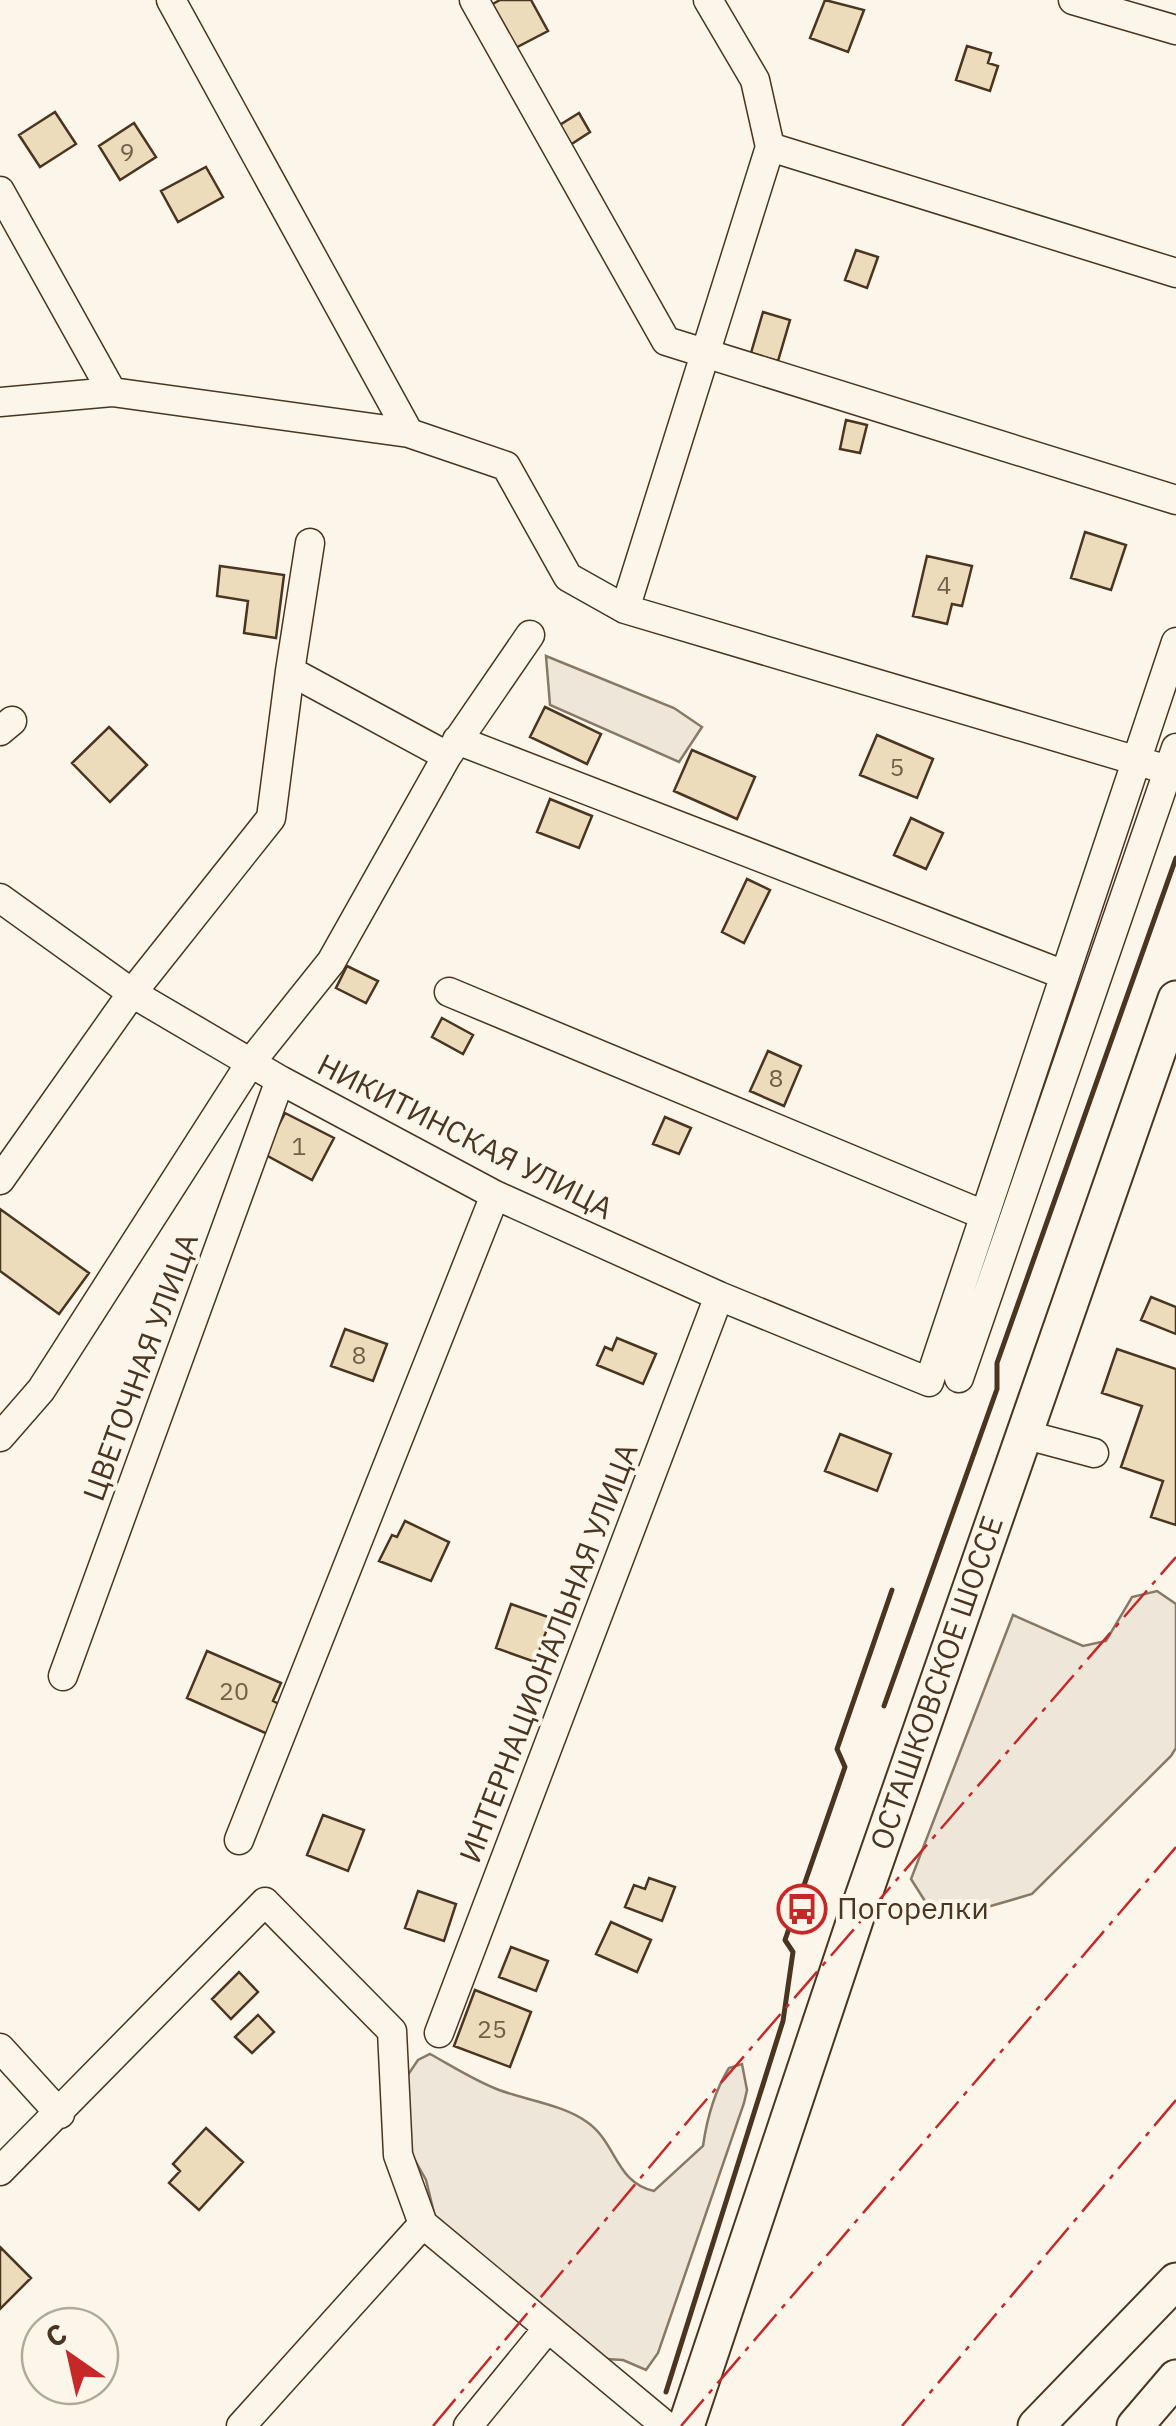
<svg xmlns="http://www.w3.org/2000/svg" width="1176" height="2426" font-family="'IBM Plex Sans',sans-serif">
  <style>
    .green { fill: #ede6d9; stroke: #887966; stroke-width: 2.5 }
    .building { fill: #ecdcbc; stroke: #4a3520; stroke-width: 2.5 }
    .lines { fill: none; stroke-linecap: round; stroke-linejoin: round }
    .minor-casing { stroke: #4a3520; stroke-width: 31 }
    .major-casing { stroke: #4a3520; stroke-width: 39 }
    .minor { stroke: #fbf6e9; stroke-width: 28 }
    .major { stroke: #fbf6e9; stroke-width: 35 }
    .wall { stroke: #4a3520; stroke-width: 5 }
    .power { stroke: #c62828; stroke-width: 2.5; stroke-dasharray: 35 8 5 8; stroke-linecap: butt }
    .labels { text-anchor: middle; stroke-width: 8; stroke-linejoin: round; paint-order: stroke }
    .number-label { font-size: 25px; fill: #725f47 }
    .street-label { font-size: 30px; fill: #4a3520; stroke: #fbf6e9 }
    .poi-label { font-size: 30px; fill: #4a3520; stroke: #fbf6e9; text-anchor: start }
  </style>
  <rect width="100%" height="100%" fill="#fbf6e9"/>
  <!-- green -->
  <path class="green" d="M 546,656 L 674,708 L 702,727 L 679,762 L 550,705 Z
    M 1157,1591 L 1176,1604 L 1176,1748 L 1171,1756 L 1032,1894 L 984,1908 L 930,1909 L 911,1879 L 1013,1615 L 1083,1646 L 1106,1641 L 1132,1597 Z
    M 430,2054 C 452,2066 475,2081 499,2090 C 526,2100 564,2105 587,2122 C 617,2143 615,2182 654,2191 L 703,2146 C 707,2118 714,2092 729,2068 L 742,2064 L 747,2090 L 744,2103 L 658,2353 L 646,2370 L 623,2360 L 572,2357 L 436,2221 L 426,2180 L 407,2146 L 403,2082 L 418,2060 Z"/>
  <!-- building -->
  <path class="building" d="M 500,0 L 531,0 L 548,31 L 504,54 L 480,11 Z
    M 825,0 L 864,10 L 848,52 L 810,38 Z
    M 967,46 L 991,53 L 988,63 L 998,66 L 990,91 L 956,80 Z
    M 55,112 L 76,144 L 40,167 L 19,135 Z
    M 579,113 L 590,132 L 567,147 L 555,128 Z
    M 134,123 L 156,157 L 120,180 L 99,146 Z
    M 206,167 L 223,197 L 178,222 L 161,191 Z
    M 856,250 L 878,257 L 867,288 L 845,280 Z
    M 763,312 L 790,320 L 778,361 L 751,353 Z
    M 846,420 L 867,425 L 860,453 L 840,449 Z
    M 1085,532 L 1126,545 L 1111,590 L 1071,578 Z
    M 927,556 L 972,566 L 962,606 L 952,604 L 947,624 L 913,616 Z
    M 220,566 L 284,575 L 276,638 L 244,633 L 248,601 L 217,596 Z
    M 545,707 L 601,734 L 587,764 L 530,737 Z
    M 109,727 L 147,765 L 110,802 L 72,763 Z
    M 877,735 L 933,759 L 917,798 L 860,775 Z
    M 692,750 L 755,777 L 737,819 L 674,791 Z
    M 550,799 L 592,816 L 579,848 L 537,832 Z
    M 911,818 L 943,833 L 926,869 L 894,855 Z
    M 747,879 L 770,890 L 744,943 L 722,932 Z
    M 347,966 L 378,981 L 366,1003 L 336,988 Z
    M 442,1018 L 473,1035 L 463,1054 L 432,1037 Z
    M 768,1051 L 801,1066 L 784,1106 L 750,1091 Z
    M 285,1113 L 334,1138 L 312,1180 L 264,1154 Z
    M 665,1117 L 691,1128 L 679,1154 L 653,1144 Z
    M 0,1209 L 89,1273 L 59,1314 L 0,1271 Z
    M 1151,1297 L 1176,1307 L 1176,1334 L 1141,1320 Z
    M 345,1329 L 387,1344 L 373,1381 L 331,1366 Z
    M 617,1338 L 656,1354 L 643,1384 L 597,1365 L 605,1347 L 612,1350 Z
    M 1117,1349 L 1176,1369 L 1176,1525 L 1151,1517 L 1163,1481 L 1121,1467 L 1142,1406 L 1102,1393 Z
    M 840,1434 L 891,1454 L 877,1491 L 825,1471 Z
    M 405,1521 L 449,1542 L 431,1581 L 379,1561 L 392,1535 L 397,1537 Z
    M 511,1604 L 551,1618 L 535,1662 L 496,1648 Z
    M 207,1651 L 281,1683 L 273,1701 L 285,1707 L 272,1736 L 187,1698 Z
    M 323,1815 L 364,1830 L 348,1871 L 307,1855 Z
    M 649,1878 L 675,1887 L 662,1921 L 625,1907 L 634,1885 L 645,1889 Z
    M 418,1891 L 456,1904 L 444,1941 L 405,1928 Z
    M 611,1922 L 651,1940 L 637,1972 L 596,1954 Z
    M 511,1947 L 548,1961 L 536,1991 L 499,1977 Z
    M 239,1972 L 258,1992 L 231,2019 L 212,1999 Z
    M 475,1990 L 531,2012 L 510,2067 L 454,2046 Z
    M 258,2015 L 274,2032 L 252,2053 L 235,2037 Z
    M 206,2128 L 243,2162 L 199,2210 L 169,2183 L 180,2171 L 173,2164 Z
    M 0,2247 L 31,2278 L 0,2309 Z"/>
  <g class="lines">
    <!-- minor casing -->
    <g class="minor-casing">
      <path id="minor" d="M 171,0 L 409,433
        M 474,0 L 666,341 L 1176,500
        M 1073,0 L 1176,30
        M 770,147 L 1176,273
        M 0,191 L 112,392
        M 0,402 L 112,392 L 409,433 L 506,466 L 568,577 L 625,609 L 1168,770
        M 625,609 L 770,147 L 755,80 L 708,0
        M 290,671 L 310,543
        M 0,731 L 12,721
        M 457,740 L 1062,974
        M 0,898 L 132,993 L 280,1080 L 495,1195 L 719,1296 L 929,1382 L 1176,642
        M 449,992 L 984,1215
        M 0,1180 L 132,993 L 271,818 L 290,671 L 447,756
        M 959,1378 L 1176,748
        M 1023,1434 L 1094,1453
        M 0,1437 L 41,1390 L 251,1062 L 331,962 L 447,756 L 530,635
        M 63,1676 L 280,1080
        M 239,1840 L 495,1195
        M 439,2033 L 719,1296
        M 0,2048 L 60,2114
        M 0,2171 L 265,1902 L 392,2031 L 398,2155 L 423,2224
        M 423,2224 L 666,2426
        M 241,2426 L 423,2224
        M 468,2426 L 548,2328"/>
    </g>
    <!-- major casing -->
    <g class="major-casing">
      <path id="major" d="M 686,2426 L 855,1920 L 1176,999
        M 1036,2426 L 1176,2281
        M 1135,2426 L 1176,2378"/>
    </g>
    <!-- minor -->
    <use href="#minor" class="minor"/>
    <!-- major -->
    <use href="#major" class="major"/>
    <!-- wall -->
    <path class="wall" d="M 884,1706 L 997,1389 L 997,1363 L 1176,858
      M 666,2392 L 783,2021 L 793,1952 L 785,1940 L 845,1767 L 837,1749 L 892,1590"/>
    <!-- power -->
    <path class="power" d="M 433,2426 L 694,2114 L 1176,1557
      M 681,2426 L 1176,1847
      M 902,2426 L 1176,2100"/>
  </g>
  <!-- icons -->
  <defs>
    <g id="bus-ring" transform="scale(2.5)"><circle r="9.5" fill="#fbf6e9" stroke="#c62828" stroke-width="1.5"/><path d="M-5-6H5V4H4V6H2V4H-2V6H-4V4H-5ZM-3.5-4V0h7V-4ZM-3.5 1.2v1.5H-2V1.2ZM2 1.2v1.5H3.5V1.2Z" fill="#c62828"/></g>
  </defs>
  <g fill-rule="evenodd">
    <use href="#bus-ring" x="802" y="1909"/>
  </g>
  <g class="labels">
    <!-- number labels -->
    <g class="number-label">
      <text x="127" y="161">9</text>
      <text x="944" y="594">4</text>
      <text x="897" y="776">5</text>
      <text x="776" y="1087">8</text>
      <text x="299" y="1155">1</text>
      <text x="359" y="1364">8</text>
      <text x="234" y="1700">20</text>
      <text x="492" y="2038">25</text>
    </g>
    <!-- street labels -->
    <g class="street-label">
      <text transform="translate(465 1137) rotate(27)" y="10">НИКИТИНСКАЯ УЛИЦА</text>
      <text transform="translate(141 1367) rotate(-70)" y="10">ЦВЕТОЧНАЯ УЛИЦА</text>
      <text transform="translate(549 1653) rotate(-69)" y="10">ИНТЕРНАЦИОНАЛЬНАЯ УЛИЦА</text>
      <text transform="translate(937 1683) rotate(-71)" y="10">ОСТАШКОВСКОЕ ШОССЕ</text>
    </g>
    <!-- poi labels -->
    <g class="poi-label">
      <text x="837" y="1919">Погорелки</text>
    </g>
  </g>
  <!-- north arrow -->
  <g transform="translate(70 2356) rotate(326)"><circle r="48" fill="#fbf6e9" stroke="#b4a999" stroke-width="2.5"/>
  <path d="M0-8L18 38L0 25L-18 38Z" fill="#c62828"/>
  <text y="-15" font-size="28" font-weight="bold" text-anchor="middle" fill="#4a3520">С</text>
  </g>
</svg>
